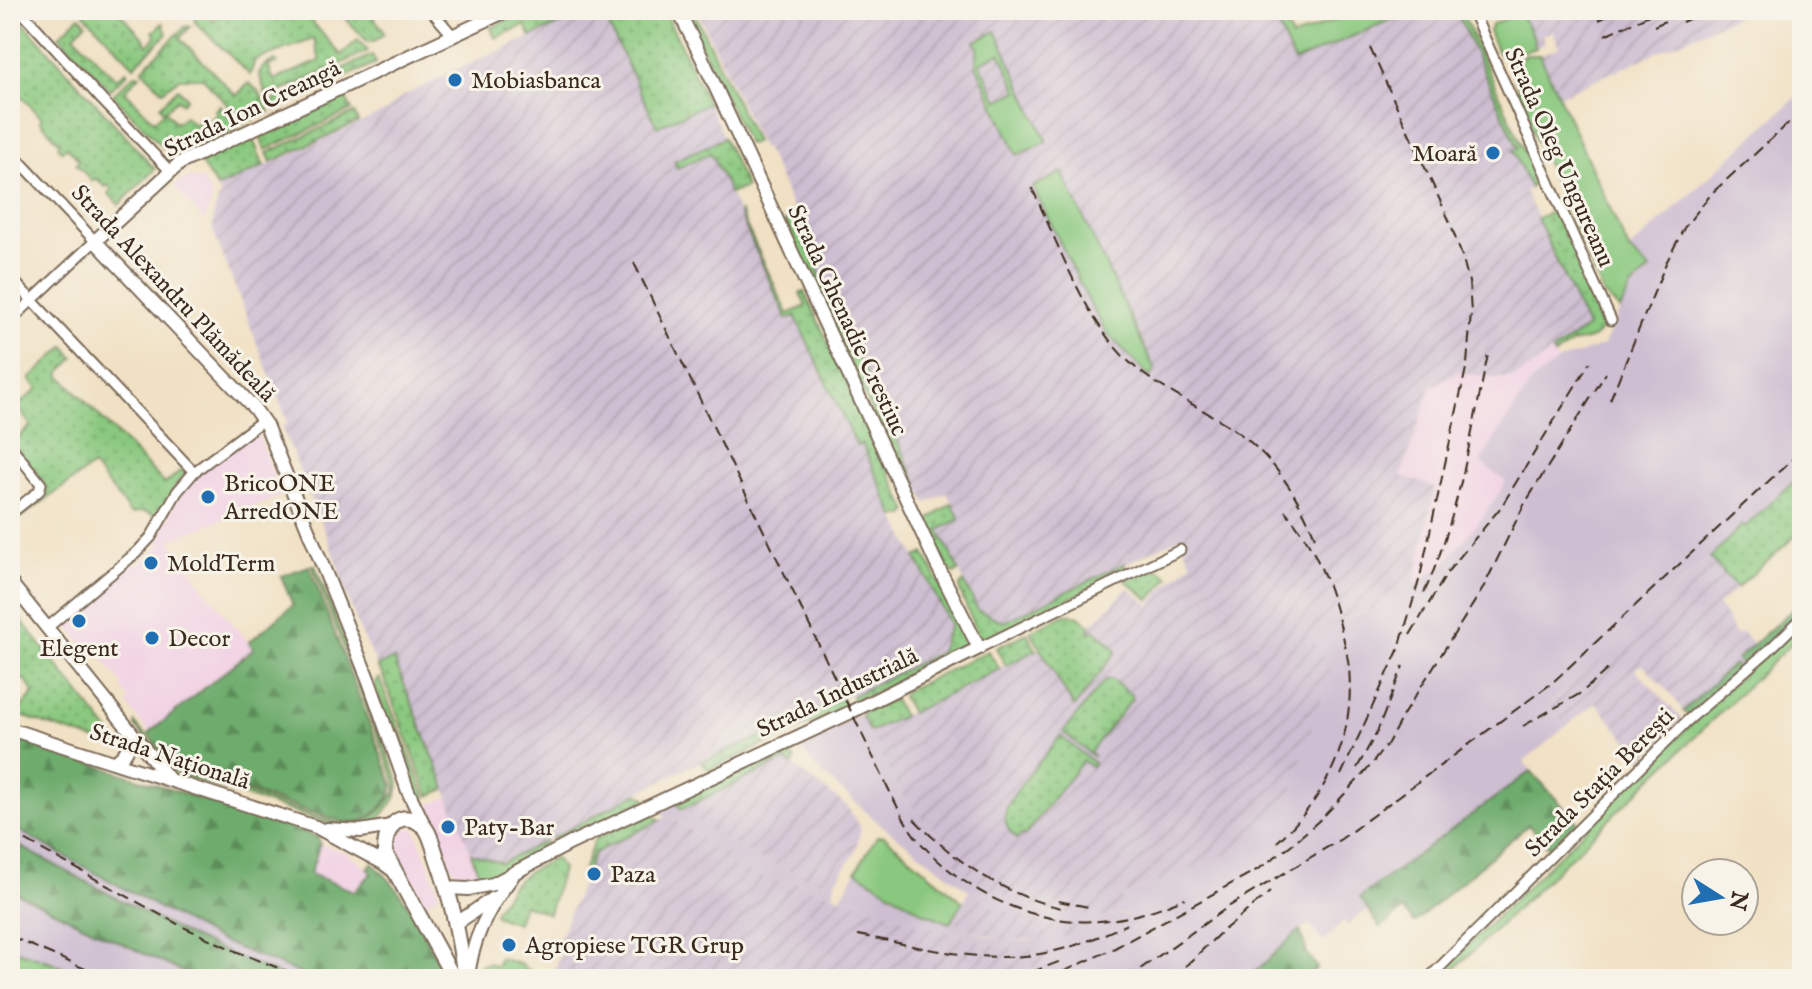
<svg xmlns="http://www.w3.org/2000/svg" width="1812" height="989" font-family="'IM FELL English',serif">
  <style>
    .built { fill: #f1d0e4 }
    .industrial { fill: url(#industrial-furrows) }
    .railway { fill: #cebed1 }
    .grass { fill: #89c87e; stroke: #62794e; stroke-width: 2; fill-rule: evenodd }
    .forest { fill: url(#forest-firs); stroke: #546b46; stroke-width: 2 }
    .wetland { fill: url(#wetland-marsh); stroke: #62794e; stroke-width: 2 }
    .garden { fill: url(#garden-dots); stroke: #62794e; stroke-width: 2 }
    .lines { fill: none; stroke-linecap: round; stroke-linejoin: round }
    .street-casing { stroke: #7b6a58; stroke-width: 13 }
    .secondary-casing { stroke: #7b6a58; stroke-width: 16 }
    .primary-casing { stroke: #7b6a58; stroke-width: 18 }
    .street { stroke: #fff; stroke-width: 9 }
    .secondary { stroke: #fff; stroke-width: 12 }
    .primary { stroke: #fff; stroke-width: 14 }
    .rail { stroke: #3b2a1e; stroke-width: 2; stroke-dasharray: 12 6; stroke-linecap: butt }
    .poi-dot { fill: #1f6fb2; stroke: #f7f3e8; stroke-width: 3 }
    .labels { text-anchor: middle; stroke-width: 6; stroke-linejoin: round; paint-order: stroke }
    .poi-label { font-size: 24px; fill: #3b2a1e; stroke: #f7f3e8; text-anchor: start }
    .street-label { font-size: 24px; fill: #3b2a1e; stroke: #f7f3e8 }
  </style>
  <defs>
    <pattern id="industrial-furrows" width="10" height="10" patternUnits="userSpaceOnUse" patternTransform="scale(2)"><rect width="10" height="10" fill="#cebed1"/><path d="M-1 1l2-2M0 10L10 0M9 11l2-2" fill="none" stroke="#b2a3b3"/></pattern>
    <pattern id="forest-firs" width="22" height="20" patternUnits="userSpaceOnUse" patternTransform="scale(2)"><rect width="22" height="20" fill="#6eac6d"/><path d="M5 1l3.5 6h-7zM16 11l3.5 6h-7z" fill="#5c8c59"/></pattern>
    <pattern id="wetland-marsh" width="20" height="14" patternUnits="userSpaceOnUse" patternTransform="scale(2)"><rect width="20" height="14" fill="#89c87e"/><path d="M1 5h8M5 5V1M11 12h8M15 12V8" fill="none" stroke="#71a367"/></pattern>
    <pattern id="garden-dots" width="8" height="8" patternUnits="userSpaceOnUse" patternTransform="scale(2)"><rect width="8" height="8" fill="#89c87e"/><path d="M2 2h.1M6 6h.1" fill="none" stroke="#71a367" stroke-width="1.8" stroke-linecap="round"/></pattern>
  </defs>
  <rect width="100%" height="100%" fill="#f7f3e8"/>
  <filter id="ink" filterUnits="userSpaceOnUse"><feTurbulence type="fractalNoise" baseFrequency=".0125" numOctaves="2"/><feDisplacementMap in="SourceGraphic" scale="16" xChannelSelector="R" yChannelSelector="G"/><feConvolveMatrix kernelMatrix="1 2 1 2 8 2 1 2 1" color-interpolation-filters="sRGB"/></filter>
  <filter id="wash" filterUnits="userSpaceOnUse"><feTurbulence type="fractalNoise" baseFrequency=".006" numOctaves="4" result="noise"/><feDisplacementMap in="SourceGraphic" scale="32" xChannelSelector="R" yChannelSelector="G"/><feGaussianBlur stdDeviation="1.8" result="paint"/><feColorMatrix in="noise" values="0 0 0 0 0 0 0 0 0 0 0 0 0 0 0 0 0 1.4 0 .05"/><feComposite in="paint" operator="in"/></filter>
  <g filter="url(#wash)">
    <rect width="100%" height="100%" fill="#f1e1c4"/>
    <!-- built -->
    <path class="built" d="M 190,178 L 202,180 L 213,198 L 204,221 L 174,186 L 179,182 Z
      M 1552,352 L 1557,361 L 1531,382 L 1480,462 L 1507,482 L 1483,517 L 1445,563 L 1414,586 L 1435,488 L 1401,477 L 1431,387 L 1457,372 L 1504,379 L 1528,369 Z
      M 257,432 L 281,496 L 170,540 L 210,596 L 254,649 L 149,732 L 127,705 L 129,699 L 121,688 L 124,685 L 102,659 L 108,653 L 101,642 L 94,644 L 88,650 L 62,619 L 132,562 L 136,566 L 162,545 L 157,538 L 176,502 L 192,478 L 238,442 Z
      M 449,797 L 471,853 L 480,879 L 464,880 L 453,869 L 447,856 L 428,805 Z
      M 411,827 L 415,829 L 440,894 L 429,900 L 425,913 L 420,896 L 393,843 L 394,835 L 398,830 Z
      M 320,844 L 348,853 L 352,858 L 355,858 L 372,873 L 354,891 L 310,874 Z"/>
    <!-- industrial -->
    <path class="industrial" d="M 591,10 L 601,10 L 657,127 L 708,103 L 724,138 L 674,161 L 677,168 L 711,153 L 787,318 L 795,315 L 857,445 L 861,444 L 895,517 L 950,624 L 940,652 L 852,696 L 850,694 L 794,722 L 688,767 L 502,863 L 471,853 L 394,660 L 377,666 L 358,626 L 341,579 L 340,569 L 282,427 L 288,423 L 213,230 L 214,212 L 220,196 L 217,188 L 386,111 L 403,96 L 461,68 Z
      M 697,10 L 1271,10 L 1295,62 L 1413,10 L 1456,10 L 1518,148 L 1513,151 L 1530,188 L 1525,191 L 1587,327 L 1528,369 L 1512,378 L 1492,378 L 1457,372 L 1431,387 L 1401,476 L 1435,487 L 1414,586 L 1387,605 L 1356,615 L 1311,636 L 1331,670 L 1293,787 L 1291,799 L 1253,845 L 1121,896 L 1126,913 L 1102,917 L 1059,914 L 1035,908 L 985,887 L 974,879 L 949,858 L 954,851 L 901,795 L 870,732 L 1088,625 L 1095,621 L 1128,588 L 1150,605 L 1165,586 L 1192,563 L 1179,538 L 1004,622 L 978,610 L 939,529 L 959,518 L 947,493 L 926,503 L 813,260 L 817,257 L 816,255 L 811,257 L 790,212 L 793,210 L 770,157 L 765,148 L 762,149 Z
      M 1521,10 L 1751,10 L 1559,96 L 1540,55 L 1559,47 L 1553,31 L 1542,35 L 1545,43 L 1536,48 Z
      M 1710,558 L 1737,588 L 1718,605 L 1736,635 L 1742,632 L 1754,645 L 1737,659 L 1742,666 L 1739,669 L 1733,664 L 1683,711 L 1671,694 L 1642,664 L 1635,669 L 1682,719 L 1643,759 L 1596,703 L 1565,727 L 1549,704 L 1580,679 Z
      M 786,760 L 847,806 L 861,828 L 855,853 L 835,882 L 829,884 L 817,881 L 759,859 L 714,833 L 682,809 Z
      M 668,816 L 731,856 L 729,865 L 786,884 L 787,880 L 838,896 L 987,944 L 1013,949 L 1048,948 L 1049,961 L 1001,979 L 551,979 L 561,954 L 556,946 L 594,853 Z
      M 970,891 L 993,905 L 1010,912 L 1049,923 L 1076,925 L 1076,935 L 1046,940 L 1004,940 L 954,925 L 950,923 Z"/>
    <!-- railway -->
    <path class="railway" d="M 1802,92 L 1802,530 L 1737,588 L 1709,558 L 1580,679 L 1549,703 L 1565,727 L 1524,762 L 1578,823 L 1551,850 L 1528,825 L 1414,923 L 1403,910 L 1380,928 L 1368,911 L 1359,915 L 1348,926 L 1344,921 L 1323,942 L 1309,924 L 1300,930 L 1307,953 L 1317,968 L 1307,976 L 1306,979 L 1001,979 L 1048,962 L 1048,949 L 1013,949 L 987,944 L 841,897 L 856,871 L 922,912 L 983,935 L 1004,940 L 1027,941 L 1075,935 L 1076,926 L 1049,923 L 1010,912 L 993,905 L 970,891 L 880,824 L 815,767 L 798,743 L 861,714 L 901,795 L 954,851 L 949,858 L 985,887 L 1046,912 L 1102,917 L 1126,914 L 1121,896 L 1252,845 L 1291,799 L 1293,787 L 1330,670 L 1310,636 L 1355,616 L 1387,605 L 1445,563 L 1483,517 L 1506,482 L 1480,462 L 1531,382 L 1557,361 L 1604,345 L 1631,287 L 1649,271 L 1629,250 Z
      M 674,802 L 714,833 L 759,859 L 817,881 L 829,884 L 835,882 L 833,894 L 787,880 L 786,884 L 729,866 L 731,856 L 669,816 L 666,817 L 659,809 Z
      M 10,826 L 216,939 L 313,979 L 87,979 L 49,961 L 10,949 Z"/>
    <!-- grass -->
    <path class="grass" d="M 687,10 L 693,10 L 755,141 L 750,144 L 747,143 L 687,15 Z
      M 1271,10 L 1281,10 L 1292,38 L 1358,10 L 1413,10 L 1294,62 Z
      M 1456,10 L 1461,10 L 1537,179 L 1530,188 L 1513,150 L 1518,148 Z
      M 1520,13 L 1535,40 L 1533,41 L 1536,48 L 1503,57 L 1498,53 L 1489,31 L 1492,24 Z
      M 996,31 L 1047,142 L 1017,155 L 976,65 L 978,48 L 975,41 ZM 1000,53 L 1018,91 L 998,101 L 980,63 Z
      M 1526,55 L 1540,55 L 1629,250 L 1650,270 L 1631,287 L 1620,310 L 1604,295 L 1515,92 L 1519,90 C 1515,80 1511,71 1515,60 Z
      M 1062,172 L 1155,370 L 1150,377 L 1107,333 L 1093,310 L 1033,187 Z
      M 312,565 L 315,565 L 399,782 C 400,797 383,818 369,824 C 361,827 350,827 342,828 L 177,774 L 170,769 L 135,726 L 135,723 L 170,766 L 180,771 L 339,824 L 356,825 L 367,821 L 382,809 L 396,791 L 395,781 Z
      M 1802,622 L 1802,631 L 1793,642 L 1444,979 L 1434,979 L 1728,688 Z
      M 379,678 L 426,797 L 419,800 L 375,687 L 376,681 Z
      M 877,836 L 884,836 L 963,902 L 950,923 L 922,912 L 856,871 Z
      M 545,841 L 547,846 L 546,849 L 490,877 L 473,883 L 473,880 L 480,877 L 471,853 L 502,863 Z"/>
    <!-- forest -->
    <path class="forest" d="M 309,566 L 393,786 C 391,800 376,815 363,820 C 357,823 349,822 343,822 L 179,769 L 171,763 L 148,734 L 253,649 L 249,642 L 293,605 L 281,576 Z
      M 1802,601 L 1802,613 L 1772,642 L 1689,716 L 1683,711 L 1733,664 L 1739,669 L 1742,666 L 1737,659 Z
      M 10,737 L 318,837 L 320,844 L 310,874 L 354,891 L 372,873 L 368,868 L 372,863 C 408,892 425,938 446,979 L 313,979 L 216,939 L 10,826 Z
      M 1531,771 L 1578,823 L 1551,850 L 1528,825 L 1414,923 L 1403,910 L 1380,928 L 1360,897 Z
      M 10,841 L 184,934 L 288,979 L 197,979 L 10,890 Z
      M 1300,930 L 1307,953 L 1317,968 L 1307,976 L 1307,978 L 1247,979 Z"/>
    <!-- wetland -->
    <path class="wetland" d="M 10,949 L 49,961 L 87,979 L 18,979 L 10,975 Z"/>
    <!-- garden -->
    <path class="garden" d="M 10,10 L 12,10 L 155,169 L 119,205 L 108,193 L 112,190 L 108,185 L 105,187 L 96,178 L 92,181 L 76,164 L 79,160 L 67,147 L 62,151 L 58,146 L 60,143 L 40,121 L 42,118 L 10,84 Z
      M 86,10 L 117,10 L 145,40 L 144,42 L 148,46 L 156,36 L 153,32 L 163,23 L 167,34 L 134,66 L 84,14 Z
      M 201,10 L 204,10 L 213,21 L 226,10 L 302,10 L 341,55 L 358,40 L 368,51 L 267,98 L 259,73 L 265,65 L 275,60 L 277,63 L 268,66 L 274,80 L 320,61 L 314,39 L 255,60 L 250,75 L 195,22 L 195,15 Z
      M 338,10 L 367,10 L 383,29 L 384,34 L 373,42 L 368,42 Z
      M 528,10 L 578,10 L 580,15 L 531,37 L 525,25 L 495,38 L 491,28 Z
      M 601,10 L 664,10 L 708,103 L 657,127 Z
      M 80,16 L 86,23 L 74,35 L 116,79 L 126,71 L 128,73 L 110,90 L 59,36 Z
      M 191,26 L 180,38 L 236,96 L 249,83 L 259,92 L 270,112 L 244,123 L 203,78 L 180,78 L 163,91 L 143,71 L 143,68 L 185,27 Z
      M 372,55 L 376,63 L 275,110 L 271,102 Z
      M 135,74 L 140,75 L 125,91 L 154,121 L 164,111 L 160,106 L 178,88 L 187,98 L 182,103 L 177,99 L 165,111 L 176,123 L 185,116 L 194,125 L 200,120 L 205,125 L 217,114 L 215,110 L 220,105 L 239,128 L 171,156 L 113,95 Z
      M 340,97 L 346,99 L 352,110 L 265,150 L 261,139 L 262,133 Z
      M 354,113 L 358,122 L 271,162 L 267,153 Z
      M 248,138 L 254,142 L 264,166 L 217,188 L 200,162 Z
      M 724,138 L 746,187 L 730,194 L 711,153 L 677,168 L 674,161 Z
      M 740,212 L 788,314 L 806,306 L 800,293 L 804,291 L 908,512 L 905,515 L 895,517 L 862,444 L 857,446 L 795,316 L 787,319 L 739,213 Z
      M 1549,213 L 1556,215 L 1596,300 C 1593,310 1601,315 1601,325 C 1601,342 1582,339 1570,344 C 1565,347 1559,353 1554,356 L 1552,352 L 1587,327 L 1537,218 Z
      M 794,219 L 811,256 L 816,255 L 818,258 L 814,261 L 918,485 L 908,489 L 785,221 Z
      M 65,346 L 74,358 L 59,374 L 165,484 L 181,470 L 187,472 L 177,483 L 158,519 C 149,511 143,510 131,514 L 93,466 L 10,525 L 10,520 L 48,489 L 12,442 L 31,426 L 17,406 L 38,389 L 30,379 Z
      M 1802,474 L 1802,530 L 1737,588 L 1710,558 L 1742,525 L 1745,527 Z
      M 952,503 L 960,519 L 939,530 L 959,571 L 954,574 L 948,568 L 927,527 L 930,519 Z
      M 924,553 L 969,641 L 966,647 L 853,703 L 852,696 L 940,652 L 950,624 L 916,557 Z
      M 1125,563 L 1125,571 L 988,638 L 982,638 L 977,634 L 960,591 L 960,586 L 964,582 L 978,610 L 1004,622 Z
      M 1153,569 L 1160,570 L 1169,577 L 1150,600 L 1125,580 Z
      M 10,606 L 117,741 L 118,745 L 116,747 L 15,714 L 34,694 L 25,679 L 10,684 Z
      M 1067,614 L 1079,616 L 1091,626 L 1088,631 L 1090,633 L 1094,629 L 1112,645 L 1116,652 L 1074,707 L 1030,631 Z
      M 1027,633 L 1036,650 L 1006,666 L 996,648 Z
      M 988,651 L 1000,669 L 911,713 L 902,696 L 905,691 Z
      M 394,659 L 446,789 L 429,796 L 383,676 L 377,666 Z
      M 1111,679 L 1131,695 L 1132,699 L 1090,752 L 1094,757 L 1063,732 L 1105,680 Z
      M 842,698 L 845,708 L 709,770 L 702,762 L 794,722 Z
      M 893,698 L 903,716 L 870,732 L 861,714 Z
      M 1060,736 L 1094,763 L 1091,767 L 1083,761 L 1025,835 L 1021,835 L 1017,839 C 1009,832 1003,822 1006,811 C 1008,797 1050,750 1060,736 Z
      M 787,748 L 795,761 L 792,765 L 785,760 L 682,809 L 674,802 Z
      M 638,793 L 647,799 L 557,843 L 552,838 Z
      M 651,813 L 660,820 L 594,853 L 583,880 L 581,876 L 595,839 Z
      M 553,859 L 557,860 L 562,869 L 549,914 L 523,904 L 517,923 L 496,916 L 494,912 L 512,885 L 528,872 Z
      M 499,958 L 523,965 L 523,968 L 530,970 L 527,979 L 513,979 L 506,977 L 504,979 L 473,979 L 475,970 L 480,965 L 489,963 L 496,967 Z"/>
  </g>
  <g filter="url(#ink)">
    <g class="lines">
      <!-- street casing -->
      <g class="street-casing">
        <path id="street" d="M 20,10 L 102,100 L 170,171
          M 431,10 L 453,36
          M 1472,10 L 1611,320
          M 10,151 L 95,241 L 10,321
          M 10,277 L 194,472
          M 10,445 L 41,484 L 39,491 L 10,514
          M 47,628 L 137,552 L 151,537 L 177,492 L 194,472 L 263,420
          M 979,648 L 1180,550
          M 1428,979 L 1687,721 L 1769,650 L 1802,618"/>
      </g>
      <!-- secondary casing -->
      <g class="secondary-casing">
        <path id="secondary" d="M 10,582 L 169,779
          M 10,729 L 316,827 L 383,863 L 395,872
          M 115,762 C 126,755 131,746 131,733
          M 327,829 L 361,831 L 391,826
          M 426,829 L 408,791 L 369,681 L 266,425 L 254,408 L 95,241 L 180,163 L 508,10
          M 448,888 L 468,889 L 493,884 L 571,843 L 851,712 L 979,648 L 936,563 L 702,58 L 678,10
          M 457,923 L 493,898
          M 468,979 C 471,942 489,906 512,877"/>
      </g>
      <!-- primary casing -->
      <g class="primary-casing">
        <path id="primary" d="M 454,979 L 385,853 C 384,835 394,810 416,821 C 418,822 425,827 426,829 C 431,836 434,849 437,858 C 452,900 459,935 465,979"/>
      </g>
      <!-- street -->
      <use href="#street" class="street"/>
      <!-- secondary -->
      <use href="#secondary" class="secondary"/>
      <!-- primary -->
      <use href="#primary" class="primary"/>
      <!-- rail -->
      <path class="rail" d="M 1599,20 L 1620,10
        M 1682,22 L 1709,10
        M 1654,26 L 1690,10
        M 1605,35 L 1660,10
        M 1370,48 L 1449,220 L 1463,259 L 1469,282 L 1471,313 L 1467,364 L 1420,577 L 1398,652
        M 1032,188 C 1058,243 1083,316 1126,359 C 1153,385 1186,400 1218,419 C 1265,446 1297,490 1316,540
        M 634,263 L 891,794 C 899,810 907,827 919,841 C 965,894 1039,929 1109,920 C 1136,917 1161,908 1185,898
        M 1610,400 L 1666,263 L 1684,228 L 1712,193 L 1802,111
        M 1424,593 C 1459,517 1471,432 1489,350
        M 1410,635 L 1449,570 L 1501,507 L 1590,362
        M 1523,726 L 1581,693 L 1609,668
        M 1357,768 L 1377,732 L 1403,666
        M 1341,775 L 1401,644
        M 914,819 C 955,862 1007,897 1066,909
        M 10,832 L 181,926 L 240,953 L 307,979
        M 1277,842 C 1328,796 1355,738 1349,668 C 1347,650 1342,632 1337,614 C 1327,577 1311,540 1285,511
        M 1058,901 L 1089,907
        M 858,935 C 917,946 980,964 1040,954 C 1071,949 1099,937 1127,924
        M 10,936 L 108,979
        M 1014,979 L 1061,961
        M 1047,979 L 1113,949 L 1260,868 L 1291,845 L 1322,818 L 1367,770 L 1388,743 L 1403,715 L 1482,590 L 1524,505 L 1606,373
        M 1126,979 L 1228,907 L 1341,839 L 1552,683 L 1802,450
        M 1172,979 L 1219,934 L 1270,892"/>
    </g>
  </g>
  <!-- markers -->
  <g class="poi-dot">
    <circle cx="455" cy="80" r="8"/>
    <circle cx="1493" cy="153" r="8"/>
    <circle cx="208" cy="497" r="8"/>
    <circle cx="151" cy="563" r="8"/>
    <circle cx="79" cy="621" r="8"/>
    <circle cx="152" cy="638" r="8"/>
    <circle cx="448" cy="827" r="8"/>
    <circle cx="594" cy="874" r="8"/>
    <circle cx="509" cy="945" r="8"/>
  </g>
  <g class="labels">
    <!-- poi labels -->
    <g class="poi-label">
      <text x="471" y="88">Mobiasbanca</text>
      <text x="1477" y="161" text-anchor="end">Moară</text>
      <text x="224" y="491">BricoONE<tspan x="224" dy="28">ArredONE</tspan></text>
      <text x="167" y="571">MoldTerm</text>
      <text x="168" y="646">Decor</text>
      <text x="79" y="656" text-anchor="middle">Elegent</text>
      <text x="464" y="835">Paty-Bar</text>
      <text x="610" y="882">Paza</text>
      <text x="525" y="953">Agropiese TGR Grup</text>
    </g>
    <!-- street labels -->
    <g class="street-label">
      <text transform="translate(252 108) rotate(-26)" y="8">Strada Ion Creangă</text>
      <text transform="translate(1560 157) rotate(66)" y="8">Strada Oleg Ungureanu</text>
      <text transform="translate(174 293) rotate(47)" y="8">Strada Alexandru Plămădeală</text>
      <text transform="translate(848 320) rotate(65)" y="8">Strada Ghenadie Crestiuc</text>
      <text transform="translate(837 692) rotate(-26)" y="8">Strada Industrială</text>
      <text transform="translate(170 756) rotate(18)" y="8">Strada Națională</text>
      <text transform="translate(1599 782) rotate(-45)" y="8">Strada Stația Berești</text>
    </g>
  </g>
  <!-- margin -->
  <rect width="1812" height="989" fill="none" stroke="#f7f3e8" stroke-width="40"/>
  <!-- north arrow -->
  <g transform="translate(1720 897) rotate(101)"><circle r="38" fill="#f7f3e8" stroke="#aca397" stroke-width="2"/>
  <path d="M0-6L14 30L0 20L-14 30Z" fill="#1f6fb2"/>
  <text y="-12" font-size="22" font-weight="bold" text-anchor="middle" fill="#3b2a1e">N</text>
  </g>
</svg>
